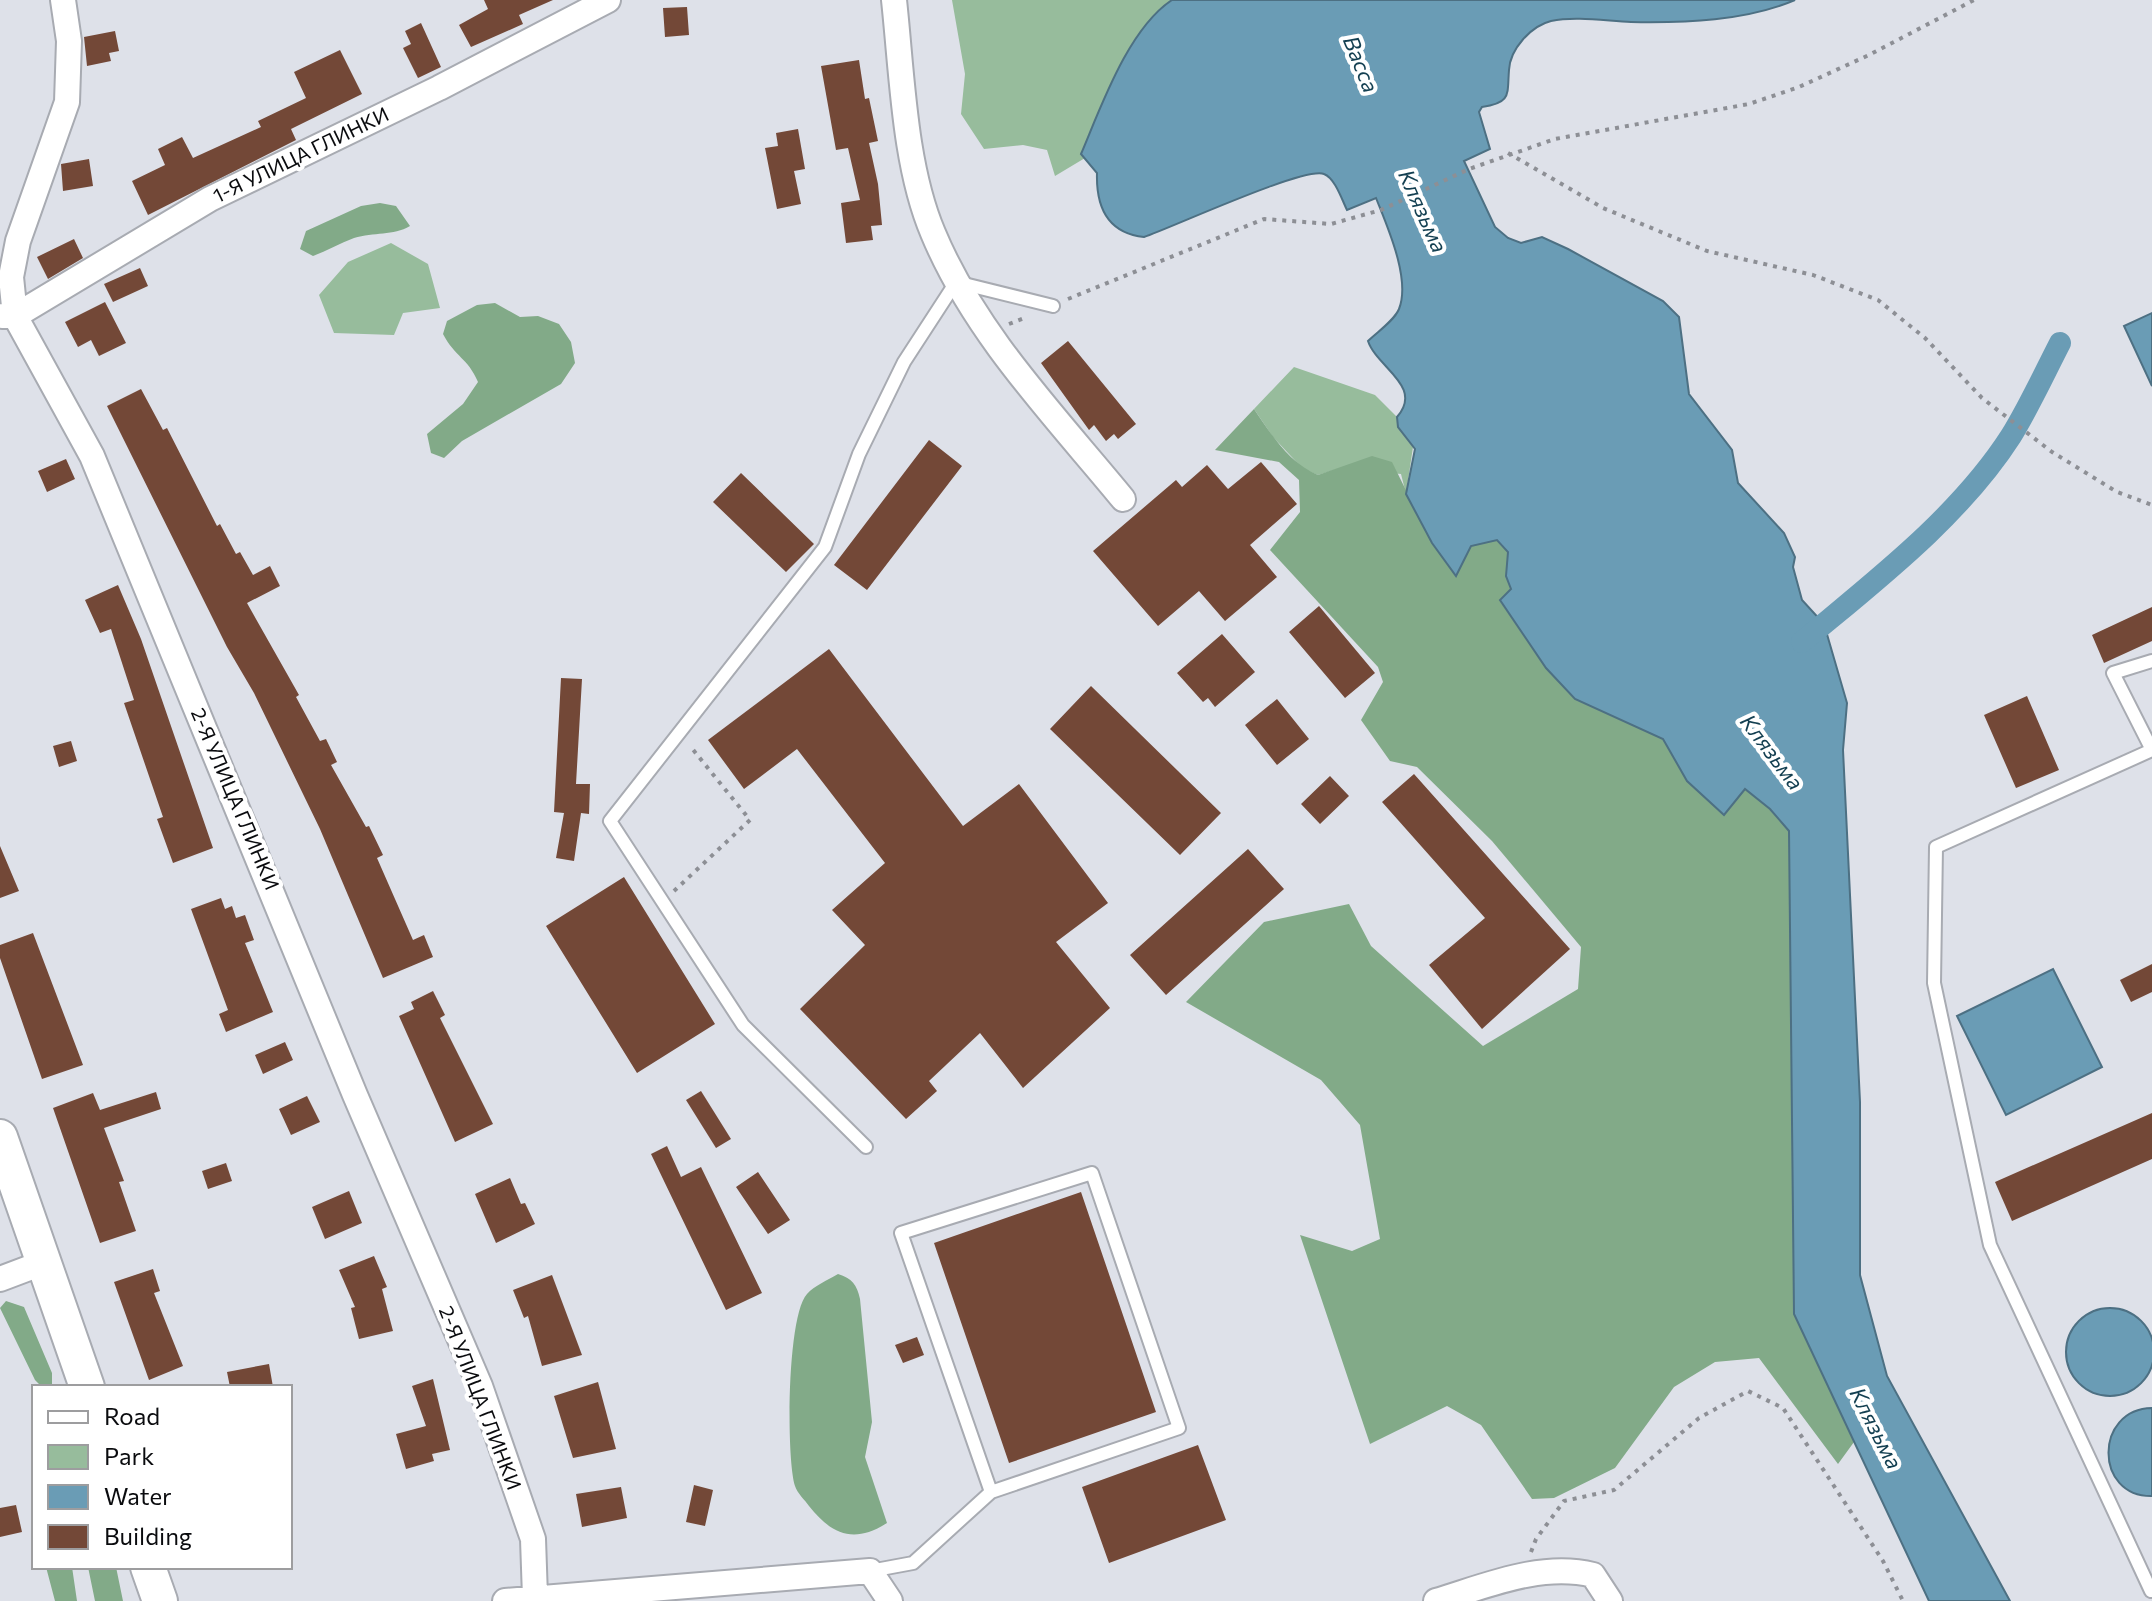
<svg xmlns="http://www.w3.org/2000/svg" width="2152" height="1601" font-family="Commissioner,sans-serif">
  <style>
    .green { fill: #97bc9c }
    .forest { fill: #82aa88 }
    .water { fill: #6a9cb5; stroke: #4d7083; stroke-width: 2 }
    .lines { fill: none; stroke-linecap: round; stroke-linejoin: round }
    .canal { stroke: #6a9cb5; stroke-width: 22 }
    .building { fill: #734837 }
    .service-casing { stroke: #a8abb2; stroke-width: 16 }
    .minor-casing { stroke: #a8abb2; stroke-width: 28 }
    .secondary-casing { stroke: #a8abb2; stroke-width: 38 }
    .path { stroke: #8d8f95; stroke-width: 4; stroke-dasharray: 4 6; stroke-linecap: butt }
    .service { stroke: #fff; stroke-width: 12 }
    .minor { stroke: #fff; stroke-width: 24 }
    .secondary { stroke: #fff; stroke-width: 34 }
    .labels { text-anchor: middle; stroke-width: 8; stroke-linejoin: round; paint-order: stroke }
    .street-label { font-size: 20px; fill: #0a0b0e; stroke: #fff }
    .water-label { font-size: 22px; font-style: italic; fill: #133f51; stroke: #fff }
  </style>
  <rect width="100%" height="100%" fill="#dee1e9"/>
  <!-- green -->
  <path class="green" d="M 952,0 L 1172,0 C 1127,30 1102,106 1081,154 L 1085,158 L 1055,176 L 1047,150 L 1023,145 L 984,149 L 961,114 L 965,74 Z
    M 391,243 L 428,264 L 440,308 L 403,313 L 394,335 L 334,333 L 319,295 L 348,262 Z
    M 1294,367 L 1375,395 L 1397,417 L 1398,427 L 1413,447 L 1406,494 L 1401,474 L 1341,468 L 1318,475 L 1303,469 L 1273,437 L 1254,409 Z"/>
  <!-- forest -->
  <path class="forest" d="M 380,203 L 396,206 L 410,226 C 393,236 374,232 354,238 C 340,243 327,251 313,256 L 300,249 L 306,231 L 361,206 Z
    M 495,303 L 520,317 L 538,316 L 559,324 L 571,342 L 575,363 L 561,384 L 462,441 L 444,458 L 431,453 L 427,434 L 463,404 L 478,382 C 468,358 455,357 443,334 L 447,321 L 477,305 Z
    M 1254,409 C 1271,434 1289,463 1318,475 L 1372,456 L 1392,462 L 1432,543 L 1456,576 L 1471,545 L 1497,539 L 1508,552 L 1506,576 L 1511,589 L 1500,601 L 1546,668 L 1575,699 L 1663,739 L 1687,781 L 1724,815 L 1745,788 L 1770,809 L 1789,831 L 1794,1314 L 1854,1442 L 1838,1464 L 1759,1358 L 1715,1362 L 1674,1387 L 1615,1468 L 1554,1498 L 1532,1499 L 1481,1425 L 1447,1406 L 1370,1444 L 1300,1235 L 1352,1251 L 1380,1239 L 1360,1125 L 1321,1080 L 1186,1002 L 1264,922 L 1349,904 L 1371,946 L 1483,1046 L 1578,989 L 1581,947 L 1492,841 L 1417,767 L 1390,761 L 1361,720 L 1383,682 L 1378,667 L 1270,550 L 1300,512 L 1299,480 L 1279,462 L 1215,450 Z
    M 838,1274 C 852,1278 857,1285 860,1299 L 872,1422 L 865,1457 L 887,1523 C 854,1544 832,1535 809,1506 C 805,1500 797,1493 795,1486 C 786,1457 787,1315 807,1294 C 814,1286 828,1280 838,1274 Z
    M 6,1301 L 24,1307 L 52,1373 L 52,1385 L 42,1387 L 35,1380 L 0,1308 Z
    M 46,1567 L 72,1567 L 77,1601 L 55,1601 Z
    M 88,1567 L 116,1567 L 123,1601 L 95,1601 Z"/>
  <!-- water -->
  <path class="water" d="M 1172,0 L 1795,0 C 1746,21 1685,23 1631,22 C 1606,21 1576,16 1551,21 C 1531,26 1510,49 1509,70 C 1507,94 1512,103 1482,107 L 1479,112 L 1490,149 L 1464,161 L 1495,227 L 1508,238 L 1521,243 L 1542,237 L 1568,249 L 1663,301 L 1679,317 L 1689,394 L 1732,450 L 1738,483 L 1784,533 L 1795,557 L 1793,567 L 1802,600 L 1824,624 L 1847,703 L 1843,750 L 1860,1102 L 1860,1275 L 1887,1376 L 2010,1601 L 1929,1601 L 1794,1314 L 1789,831 L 1770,809 L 1745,789 L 1724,815 L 1687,781 L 1663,739 L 1575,699 L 1546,668 L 1500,600 L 1511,589 L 1506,576 L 1508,552 L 1497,540 L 1471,546 L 1456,576 L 1432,543 L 1406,494 L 1415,449 L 1398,427 L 1397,417 C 1424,386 1377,368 1368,341 C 1377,332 1394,321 1399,309 C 1411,279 1387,226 1376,198 L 1347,210 C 1342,200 1335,178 1324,174 C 1305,166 1173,227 1144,237 C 1107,233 1096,207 1097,173 L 1081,154 C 1101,107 1128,29 1172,0 Z
    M 2152,313 L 2152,386 L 2124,326 Z
    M 2053,969 L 2102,1067 L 2006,1115 L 1957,1016 Z
    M2066 1352a44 44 0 1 1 88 0a44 44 0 1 1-88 0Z
    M 2152,1408 L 2152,1496 C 2094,1497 2094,1409 2152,1408 Z"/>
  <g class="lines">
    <!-- canal -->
    <path class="canal" d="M 1802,642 C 1875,581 1959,517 2011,436 C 2029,407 2044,374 2060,343"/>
  </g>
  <!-- building -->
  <path class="building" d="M 484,0 L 553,0 L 519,15 L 523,24 L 471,47 L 459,25 L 488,9 Z
    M 687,7 L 689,35 L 665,37 L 663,8 Z
    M 421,23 L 441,67 L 418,78 L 403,48 L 411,44 L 405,31 Z
    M 115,31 L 119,51 L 109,53 L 111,61 L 87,66 L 84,37 Z
    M 340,50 L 362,94 L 291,129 L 296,140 L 148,215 L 132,181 L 165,165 L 158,149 L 182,137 L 193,158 L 261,127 L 258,121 L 306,98 L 294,72 Z
    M 859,60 L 865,99 L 869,98 L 878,141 L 869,143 L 878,184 L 882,225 L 871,226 L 873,240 L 846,243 L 841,203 L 860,200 L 848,148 L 836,150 L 821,66 Z
    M 798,129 L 805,169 L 794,171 L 801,204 L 777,209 L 765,148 L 778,146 L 776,133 Z
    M 89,159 L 93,186 L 63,191 L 61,164 Z
    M 74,239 L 83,258 L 48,279 L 37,257 Z
    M 140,268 L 148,286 L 113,302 L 104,284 Z
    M 105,302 L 126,343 L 99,356 L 91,340 L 78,347 L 65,322 Z
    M 1068,341 L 1136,424 L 1118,439 L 1114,434 L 1106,441 L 1094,425 L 1089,430 L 1041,363 Z
    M 141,389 L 163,430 L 167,428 L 217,526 L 220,524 L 236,554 L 240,552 L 253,575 L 270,566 L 280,586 L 247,603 L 299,695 L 296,697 L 320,741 L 326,739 L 337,762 L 331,765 L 366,827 L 369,826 L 383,855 L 377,858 L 413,940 L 424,935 L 433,957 L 383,978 L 320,829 L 254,693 L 227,647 L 107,406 Z
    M 929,440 L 962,466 L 867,590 L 834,565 Z
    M 66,459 L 75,479 L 47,492 L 38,471 Z
    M 1261,462 L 1297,504 L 1250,545 L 1277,577 L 1225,621 L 1199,591 L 1158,626 L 1093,551 L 1176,480 L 1182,487 L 1207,465 L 1228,489 Z
    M 741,473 L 814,544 L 786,572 L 713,502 Z
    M 118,585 L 141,639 L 213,848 L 173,863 L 157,819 L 163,817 L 124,703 L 134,700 L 111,629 L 100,633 L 85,600 Z
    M 1319,606 L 1375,673 L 1345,698 L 1289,632 Z
    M 2152,607 L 2152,641 L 2104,663 L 2092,635 Z
    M 1222,634 L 1255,672 L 1215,707 L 1208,698 L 1203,702 L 1177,673 Z
    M 829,649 L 963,826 L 1019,784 L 1108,903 L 1056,942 L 1110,1008 L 1023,1088 L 980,1033 L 929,1081 L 937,1091 L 906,1119 L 800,1009 L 865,945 L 832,910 L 885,863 L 797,749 L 744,789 L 708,740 Z
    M 561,678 L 582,679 L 576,784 L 590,784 L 589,814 L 581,813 L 574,861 L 556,858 L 564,813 L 554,812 Z
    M 1091,686 L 1221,813 L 1180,855 L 1050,729 Z
    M 2027,696 L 2059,770 L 2016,788 L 1984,715 Z
    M 1277,699 L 1309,739 L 1277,765 L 1245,725 Z
    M 71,741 L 77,761 L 59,767 L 53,746 Z
    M 1414,774 L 1570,949 L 1482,1029 L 1429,965 L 1485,918 L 1382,802 Z
    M 1330,776 L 1349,796 L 1320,824 L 1301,804 Z
    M 0,846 L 19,891 L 0,898 Z
    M 1248,849 L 1284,889 L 1166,995 L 1130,955 Z
    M 624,877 L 715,1024 L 637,1073 L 546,926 Z
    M 221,898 L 225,909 L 232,906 L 236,918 L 245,915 L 254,940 L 245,943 L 273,1012 L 226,1032 L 219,1014 L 228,1010 L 191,909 Z
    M 33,933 L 83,1065 L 42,1079 L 0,958 L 0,945 Z
    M 2152,964 L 2152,992 L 2131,1002 L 2120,980 Z
    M 433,991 L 445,1015 L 440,1018 L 493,1124 L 455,1142 L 399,1016 L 414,1009 L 411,1002 Z
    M 285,1042 L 293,1060 L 263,1074 L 255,1055 Z
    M 701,1091 L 731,1139 L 716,1148 L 686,1100 Z
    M 156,1092 L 161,1109 L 104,1128 L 124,1181 L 119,1182 L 136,1231 L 100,1243 L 53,1108 L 93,1093 L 100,1110 Z
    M 307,1096 L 320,1122 L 291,1135 L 279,1109 Z
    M 2152,1113 L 2152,1159 L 2012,1221 L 1995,1182 Z
    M 667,1146 L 681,1177 L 701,1167 L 762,1293 L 726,1310 L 651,1154 Z
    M 226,1163 L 232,1181 L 208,1189 L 202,1171 Z
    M 758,1172 L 790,1220 L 768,1234 L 736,1187 Z
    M 510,1178 L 521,1204 L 525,1203 L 535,1224 L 496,1243 L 475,1194 Z
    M 349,1191 L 362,1223 L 325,1239 L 312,1207 Z
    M 1081,1192 L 1156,1412 L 1009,1463 L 934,1243 Z
    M 374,1256 L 387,1287 L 382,1289 L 393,1331 L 359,1339 L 351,1308 L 355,1307 L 339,1270 Z
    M 153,1269 L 160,1291 L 154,1293 L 183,1366 L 149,1380 L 114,1282 Z
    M 552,1275 L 582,1355 L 542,1366 L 528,1316 L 524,1318 L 513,1290 Z
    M 917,1337 L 924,1355 L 903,1363 L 895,1345 Z
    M 269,1364 L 273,1387 L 230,1387 L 227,1372 Z
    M 433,1379 L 450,1450 L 432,1454 L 434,1461 L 406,1469 L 396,1434 L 426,1426 L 412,1386 Z
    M 598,1382 L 616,1449 L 573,1458 L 554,1396 Z
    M 1198,1445 L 1226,1520 L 1109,1563 L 1082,1487 Z
    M 694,1485 L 713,1490 L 705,1526 L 686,1522 Z
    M 621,1487 L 627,1518 L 582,1527 L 576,1494 Z
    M 16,1505 L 22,1532 L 0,1537 L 0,1508 Z"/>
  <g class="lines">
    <!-- service casing -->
    <g class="service-casing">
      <path id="service" d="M 866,1147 L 743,1025 L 610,821 L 825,547 L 859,454 L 904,362 L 956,282 L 1053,306
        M 870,1571 L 913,1563 L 991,1492 L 1179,1428 L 1092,1173 L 901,1233 L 991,1492
        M 2151,1591 L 1990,1245 L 1934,983 L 1936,847 L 2152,750 L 2113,673 L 2152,661"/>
    </g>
    <!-- minor casing -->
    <g class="minor-casing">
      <path id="minor" d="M 63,0 L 69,41 L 67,102 L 18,241 L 11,277 L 15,316 L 92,456 L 355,1095 L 480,1386 L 533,1539 L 535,1597
        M 894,0 C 902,73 904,165 933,233 C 975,334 1055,416 1123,499
        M 2,316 L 15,316 L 210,199 L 439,88 L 608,0
        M 0,1279 L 45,1262
        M 505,1601 L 870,1571 L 890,1601
        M 1436,1601 C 1486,1586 1541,1562 1593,1575 L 1610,1601"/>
    </g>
    <!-- secondary casing -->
    <g class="secondary-casing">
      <path id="secondary" d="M 0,1137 L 87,1387
        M 148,1567 L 160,1601"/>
    </g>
    <!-- path -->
    <path class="path" d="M 1508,153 L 1603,208 L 1707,251 L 1813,275 L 1878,300 L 1925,338 L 1982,398 L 2052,452 L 2117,492 L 2152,505
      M 1068,299 L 1264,219 L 1331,224 L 1381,210 L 1469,169 L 1555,139 L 1749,104 L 1799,87 L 1869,55 L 1974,0
      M 1009,324 L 1027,317
      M 674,891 L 750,820 L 690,746
      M 1531,1552 L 1536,1539 L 1564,1501 L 1614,1490 L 1699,1418 L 1748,1391 L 1783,1408 L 1883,1561 L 1903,1601"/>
    <!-- service -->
    <use href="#service" class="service"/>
    <!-- minor -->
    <use href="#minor" class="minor"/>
    <!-- secondary -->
    <use href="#secondary" class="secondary"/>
  </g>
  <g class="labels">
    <!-- street labels -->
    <g class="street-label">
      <text transform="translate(301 155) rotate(-26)" y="7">1-Я УЛИЦА ГЛИНКИ</text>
      <text transform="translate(235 799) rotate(67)" y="7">2-Я УЛИЦА ГЛИНКИ</text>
      <text transform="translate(480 1398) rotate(69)" y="7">2-Я УЛИЦА ГЛИНКИ</text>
    </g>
    <!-- water labels -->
    <g class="water-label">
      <text transform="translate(1361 64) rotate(68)" y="8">Васса</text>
      <text transform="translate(1423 211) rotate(66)" y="8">Клязьма</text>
      <text transform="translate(1772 752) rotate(53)" y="8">Клязьма</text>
      <text transform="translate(1876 1428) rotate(63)" y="8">Клязьма</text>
    </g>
  </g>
  <!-- legend -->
  <rect x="32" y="1385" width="260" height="184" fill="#ffffff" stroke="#9d9d9f" stroke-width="2"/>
  <rect x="48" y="1411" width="40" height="12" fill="#ffffff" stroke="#9d9d9f" stroke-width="2"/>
  <text x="104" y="1425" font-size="24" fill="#0a0b0e">Road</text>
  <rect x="48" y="1445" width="40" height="24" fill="#97bc9c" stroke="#9d9d9f" stroke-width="2"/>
  <text x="104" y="1465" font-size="24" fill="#0a0b0e">Park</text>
  <rect x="48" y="1485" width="40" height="24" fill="#6a9cb5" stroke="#9d9d9f" stroke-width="2"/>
  <text x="104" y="1505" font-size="24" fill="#0a0b0e">Water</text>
  <rect x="48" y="1525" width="40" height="24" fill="#734837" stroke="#9d9d9f" stroke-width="2"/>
  <text x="104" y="1545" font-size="24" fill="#0a0b0e">Building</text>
</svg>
